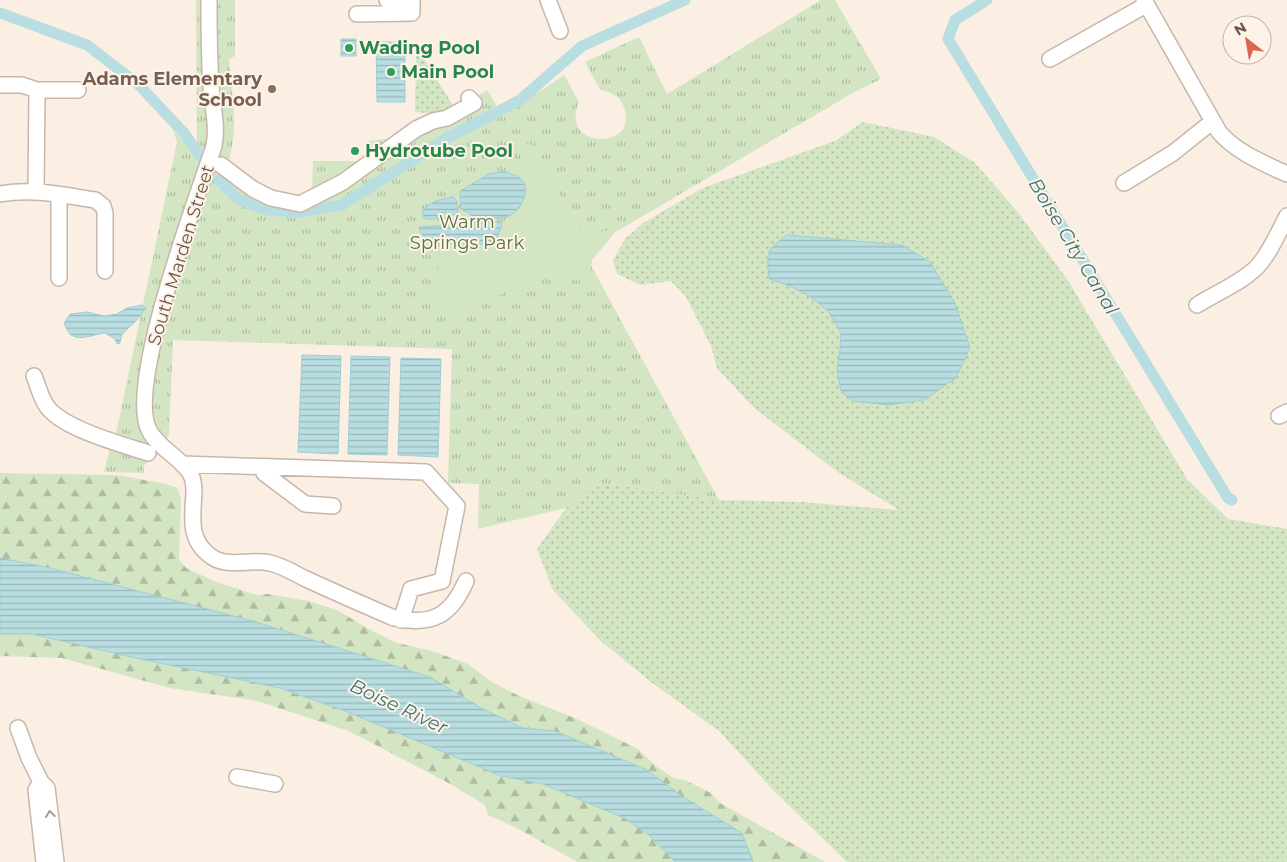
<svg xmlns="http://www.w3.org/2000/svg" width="1287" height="862" font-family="Montserrat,sans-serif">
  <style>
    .grass { fill: url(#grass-dots) }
    .forest { fill: url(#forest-firs) }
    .park { fill: url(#park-tufts) }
    .garden { fill: #d3e5c2 }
    .water { fill: url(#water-rules); stroke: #a0ced2 }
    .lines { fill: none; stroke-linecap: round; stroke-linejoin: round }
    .canal { stroke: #b8dee1; stroke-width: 11 }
    .minor-casing { stroke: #c9b6aa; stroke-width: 18 }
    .minor { stroke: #fff; stroke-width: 15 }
    .oneway { stroke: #a99993 }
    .leisure-dot { fill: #2e9e5b; stroke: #fdf3e7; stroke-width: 2 }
    .education-dot { fill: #8d6e63; stroke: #fdf3e7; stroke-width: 2 }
    .labels { text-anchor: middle; stroke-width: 4; stroke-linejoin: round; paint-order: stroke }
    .leisure-label { font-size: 18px; font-weight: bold; fill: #27864d; stroke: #fdf3e7; text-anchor: start }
    .education-label { font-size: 18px; font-weight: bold; fill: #785e54; stroke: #fdf3e7; text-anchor: end }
    .park-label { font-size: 18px; fill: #557444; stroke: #fdf3e7 }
    .street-label { font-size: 18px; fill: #6f554b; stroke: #fdf3e7 }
    .water-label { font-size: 19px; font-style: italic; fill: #43757a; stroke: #fdf3e7 }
  </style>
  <defs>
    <pattern id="grass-dots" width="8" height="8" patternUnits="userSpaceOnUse" patternTransform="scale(1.25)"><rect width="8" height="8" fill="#d3e5c2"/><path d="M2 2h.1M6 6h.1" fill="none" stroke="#afbca0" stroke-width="1.8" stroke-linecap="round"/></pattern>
    <pattern id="forest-firs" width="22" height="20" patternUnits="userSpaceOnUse" patternTransform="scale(1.25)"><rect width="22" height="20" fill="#d3e5c2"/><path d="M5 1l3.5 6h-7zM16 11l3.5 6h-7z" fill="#afbca0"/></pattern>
    <pattern id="park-tufts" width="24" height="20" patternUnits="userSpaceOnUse" patternTransform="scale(1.25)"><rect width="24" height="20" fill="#d3e5c2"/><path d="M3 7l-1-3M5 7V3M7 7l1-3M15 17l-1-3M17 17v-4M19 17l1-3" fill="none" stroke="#afbca0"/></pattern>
    <pattern id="water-rules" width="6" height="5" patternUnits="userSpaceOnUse" patternTransform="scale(1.25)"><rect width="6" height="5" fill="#b8dee1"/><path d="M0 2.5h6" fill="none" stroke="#9ab7b8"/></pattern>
  </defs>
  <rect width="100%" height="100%" fill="#faefe2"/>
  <!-- grass -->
  <path class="grass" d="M 416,46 L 456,110 C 446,116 427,113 415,112 Z
    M 863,122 L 934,137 L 975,163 L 1017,211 L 1067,279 L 1187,479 L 1228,519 L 1287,529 L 1287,862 L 847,862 L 776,793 L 719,731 L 651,682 L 601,641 L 553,590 L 537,549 L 566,508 L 603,483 L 719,500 L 801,502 L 899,510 L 839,473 L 754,408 L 717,368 L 711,346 L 686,297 L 671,281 L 640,285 L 617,274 L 613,260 L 625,239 L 643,223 L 703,188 L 835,141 Z"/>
  <!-- forest -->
  <path class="forest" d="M 0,473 L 117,475 L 166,484 L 177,488 L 181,499 L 179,559 L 186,568 L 216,582 L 257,595 L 268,594 L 308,601 L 337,610 L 367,628 L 397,643 L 432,651 L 468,664 L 490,681 L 519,696 L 577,719 L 638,749 L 657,767 L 673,778 L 685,780 L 711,793 L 720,803 L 825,862 L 753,862 L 742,833 L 683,797 L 647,770 L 555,731 L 523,728 L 479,707 L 430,677 L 253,621 L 50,568 L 0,558 Z
    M 0,634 L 32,634 L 131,657 L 280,688 L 345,711 L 501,776 L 543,784 L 626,819 L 649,835 L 675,862 L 577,862 L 515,827 L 488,815 L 485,805 L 454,786 L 349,731 L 257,701 L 170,688 L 62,658 L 0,656 Z"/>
  <!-- park -->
  <path class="park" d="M 196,0 L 235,0 L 235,56 L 229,59 C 232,93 239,130 228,163 C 252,180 282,207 312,192 L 313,161 L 367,161 L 367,141 L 396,138 L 429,114 L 452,112 L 487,90 L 503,116 L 564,75 L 579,102 C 558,150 640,151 624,107 C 620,96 611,92 600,90 L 585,62 L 639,37 L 667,94 L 821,0 L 835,0 L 881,79 L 851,94 L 583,251 L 719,500 L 603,483 L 566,508 L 478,529 L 479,484 L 448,483 L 452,349 L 173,340 L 169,435 L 144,466 L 144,473 L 104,472 L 110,448 L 113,448 L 177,142 L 173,130 L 197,156 Z"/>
  <!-- garden -->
  <path class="garden" d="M 529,141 L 585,240 L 604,231 L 617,230 L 592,260 L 591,269 L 599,286 L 545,272 L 494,298 L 437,317 L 433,303 L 437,282 L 439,252 L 470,250 L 499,242 L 512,230 L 522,213 L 527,196 L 522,175 Z"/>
  <!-- water -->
  <path class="water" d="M 341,39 L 356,39 L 356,56 L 341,56 Z
    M 376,42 L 405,42 L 405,102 L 377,102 Z
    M 506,171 C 511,176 518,174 523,181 C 531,192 519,213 507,217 C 503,218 496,218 492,219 L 490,217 L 474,223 L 471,222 L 471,214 L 461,209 L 460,191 L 489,174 Z
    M 453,197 L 457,201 L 458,212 L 454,215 L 442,212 C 439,220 431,220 424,218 L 422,213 C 426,202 442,199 453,197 Z
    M 485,221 L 502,222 L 501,228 L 496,240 L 471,247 L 460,246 L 457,243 C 443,246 422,243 419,227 L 447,225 L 470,226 Z
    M 787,235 L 902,245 L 930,262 L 955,303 L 970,348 L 956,378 L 924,400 L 889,405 L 853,401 L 841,391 L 837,371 L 840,350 L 841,333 L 828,311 L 809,296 L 790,286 L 769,279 C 767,254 765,250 787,235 Z
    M 142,305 L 146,308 L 137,320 L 122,334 L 120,343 L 117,344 L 115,339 L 105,333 C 94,334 79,342 70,334 C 67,331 66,327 64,323 L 70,314 L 87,312 L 104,316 L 117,314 L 127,308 Z
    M 302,355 L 341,356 L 338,454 L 298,452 Z
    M 351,356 L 390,357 L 387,455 L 348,454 Z
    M 401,358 L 441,359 L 438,457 L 398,455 Z
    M 0,558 L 50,568 L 253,621 L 430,677 L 479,707 L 523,728 L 555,731 L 647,770 L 683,797 L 742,833 L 753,862 L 675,862 L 649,835 L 626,819 L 543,784 L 501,776 L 345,711 L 280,688 L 131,657 L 32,634 L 0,634 Z"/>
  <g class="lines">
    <!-- canal -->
    <path class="canal" d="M 987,0 L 955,20 L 948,39 L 1228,498 L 1232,500
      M 0,13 L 87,45 L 139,85 L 184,133 L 200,156
      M 219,180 L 238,199 L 268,210 L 300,212 L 342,205 L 449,137 L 520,100 L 582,46 L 685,0"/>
    <!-- minor casing -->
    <g class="minor-casing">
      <path id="minor" d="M 209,0 C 209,28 209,57 211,85 C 212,108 218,123 214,146 C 197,198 126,386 149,430 C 157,447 181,458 190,473 C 193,478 194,486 194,492 C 193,515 188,538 208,554 C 226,570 249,558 270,563 C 281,565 294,573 304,578 C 334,592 364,605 394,618 C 432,626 451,616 466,581
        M 387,0 L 411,12
        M 548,0 L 560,31
        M 1144,0 L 1219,132 C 1236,152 1263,163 1287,174
        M 357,14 L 412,13 L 412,0
        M 1050,59 L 1146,5
        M 0,85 L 22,85 L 37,90 L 78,90
        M 221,165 L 253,189 L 271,198 L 300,204 L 343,182 L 416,129 L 433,121 L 447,118 L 474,103 L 469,98
        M 1124,183 L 1173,153 L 1213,121
        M 36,191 L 37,90
        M 0,194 C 32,188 63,195 95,200 L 103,206 L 105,213 L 105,271
        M 59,195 L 59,278
        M 1197,305 C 1216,293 1241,283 1257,267 C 1270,253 1278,233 1287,216
        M 34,376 C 38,385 40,396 46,405 C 60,428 121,444 148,453
        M 1279,416 L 1287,412
        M 182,464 L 426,472 L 457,506 L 442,581 L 411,589 L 401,620
        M 264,467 L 264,473 L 305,504 L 333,506
        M 18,728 L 29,758 L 41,782
        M 237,777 L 275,784
        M 44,862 L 36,790 L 41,782 L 47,788 L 56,862"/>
    </g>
    <!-- minor -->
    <use href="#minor" class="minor"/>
  </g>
  <!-- one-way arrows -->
  <defs><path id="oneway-chevron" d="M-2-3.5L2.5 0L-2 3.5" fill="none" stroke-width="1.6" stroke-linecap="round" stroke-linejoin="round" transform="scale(1.25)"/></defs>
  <use class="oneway" href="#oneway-chevron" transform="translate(50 814) rotate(-97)"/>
  <!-- markers -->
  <g class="leisure-dot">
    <circle cx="349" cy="48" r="5"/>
    <circle cx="391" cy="72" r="5"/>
    <circle cx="355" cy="151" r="5"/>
  </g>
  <circle class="education-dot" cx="272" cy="89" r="5"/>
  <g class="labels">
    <!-- leisure labels -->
    <g class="leisure-label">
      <text x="359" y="54">Wading Pool</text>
      <text x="401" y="78">Main Pool</text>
      <text x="365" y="157">Hydrotube Pool</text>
    </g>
    <!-- education labels -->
    <g class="education-label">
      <text x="262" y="85">Adams Elementary<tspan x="262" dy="21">School</tspan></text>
    </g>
    <!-- park labels -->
    <g class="park-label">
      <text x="467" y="228">Warm<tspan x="467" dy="21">Springs Park</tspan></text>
    </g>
    <!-- street labels -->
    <g class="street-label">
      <text transform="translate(181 255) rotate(-73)" y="6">South Marden Street</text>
    </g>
    <!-- water labels -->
    <g class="water-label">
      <text transform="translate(1074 246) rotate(59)" y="7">Boise City Canal</text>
      <text transform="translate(399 706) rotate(25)" y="7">Boise River</text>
    </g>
  </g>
  <!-- north arrow -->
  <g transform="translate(1247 40) rotate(329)"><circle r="24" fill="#fdf3e7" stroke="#c4b4a9"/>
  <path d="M0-4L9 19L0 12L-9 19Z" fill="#da6551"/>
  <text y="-8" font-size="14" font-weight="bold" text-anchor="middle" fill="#6f554b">N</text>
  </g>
</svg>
